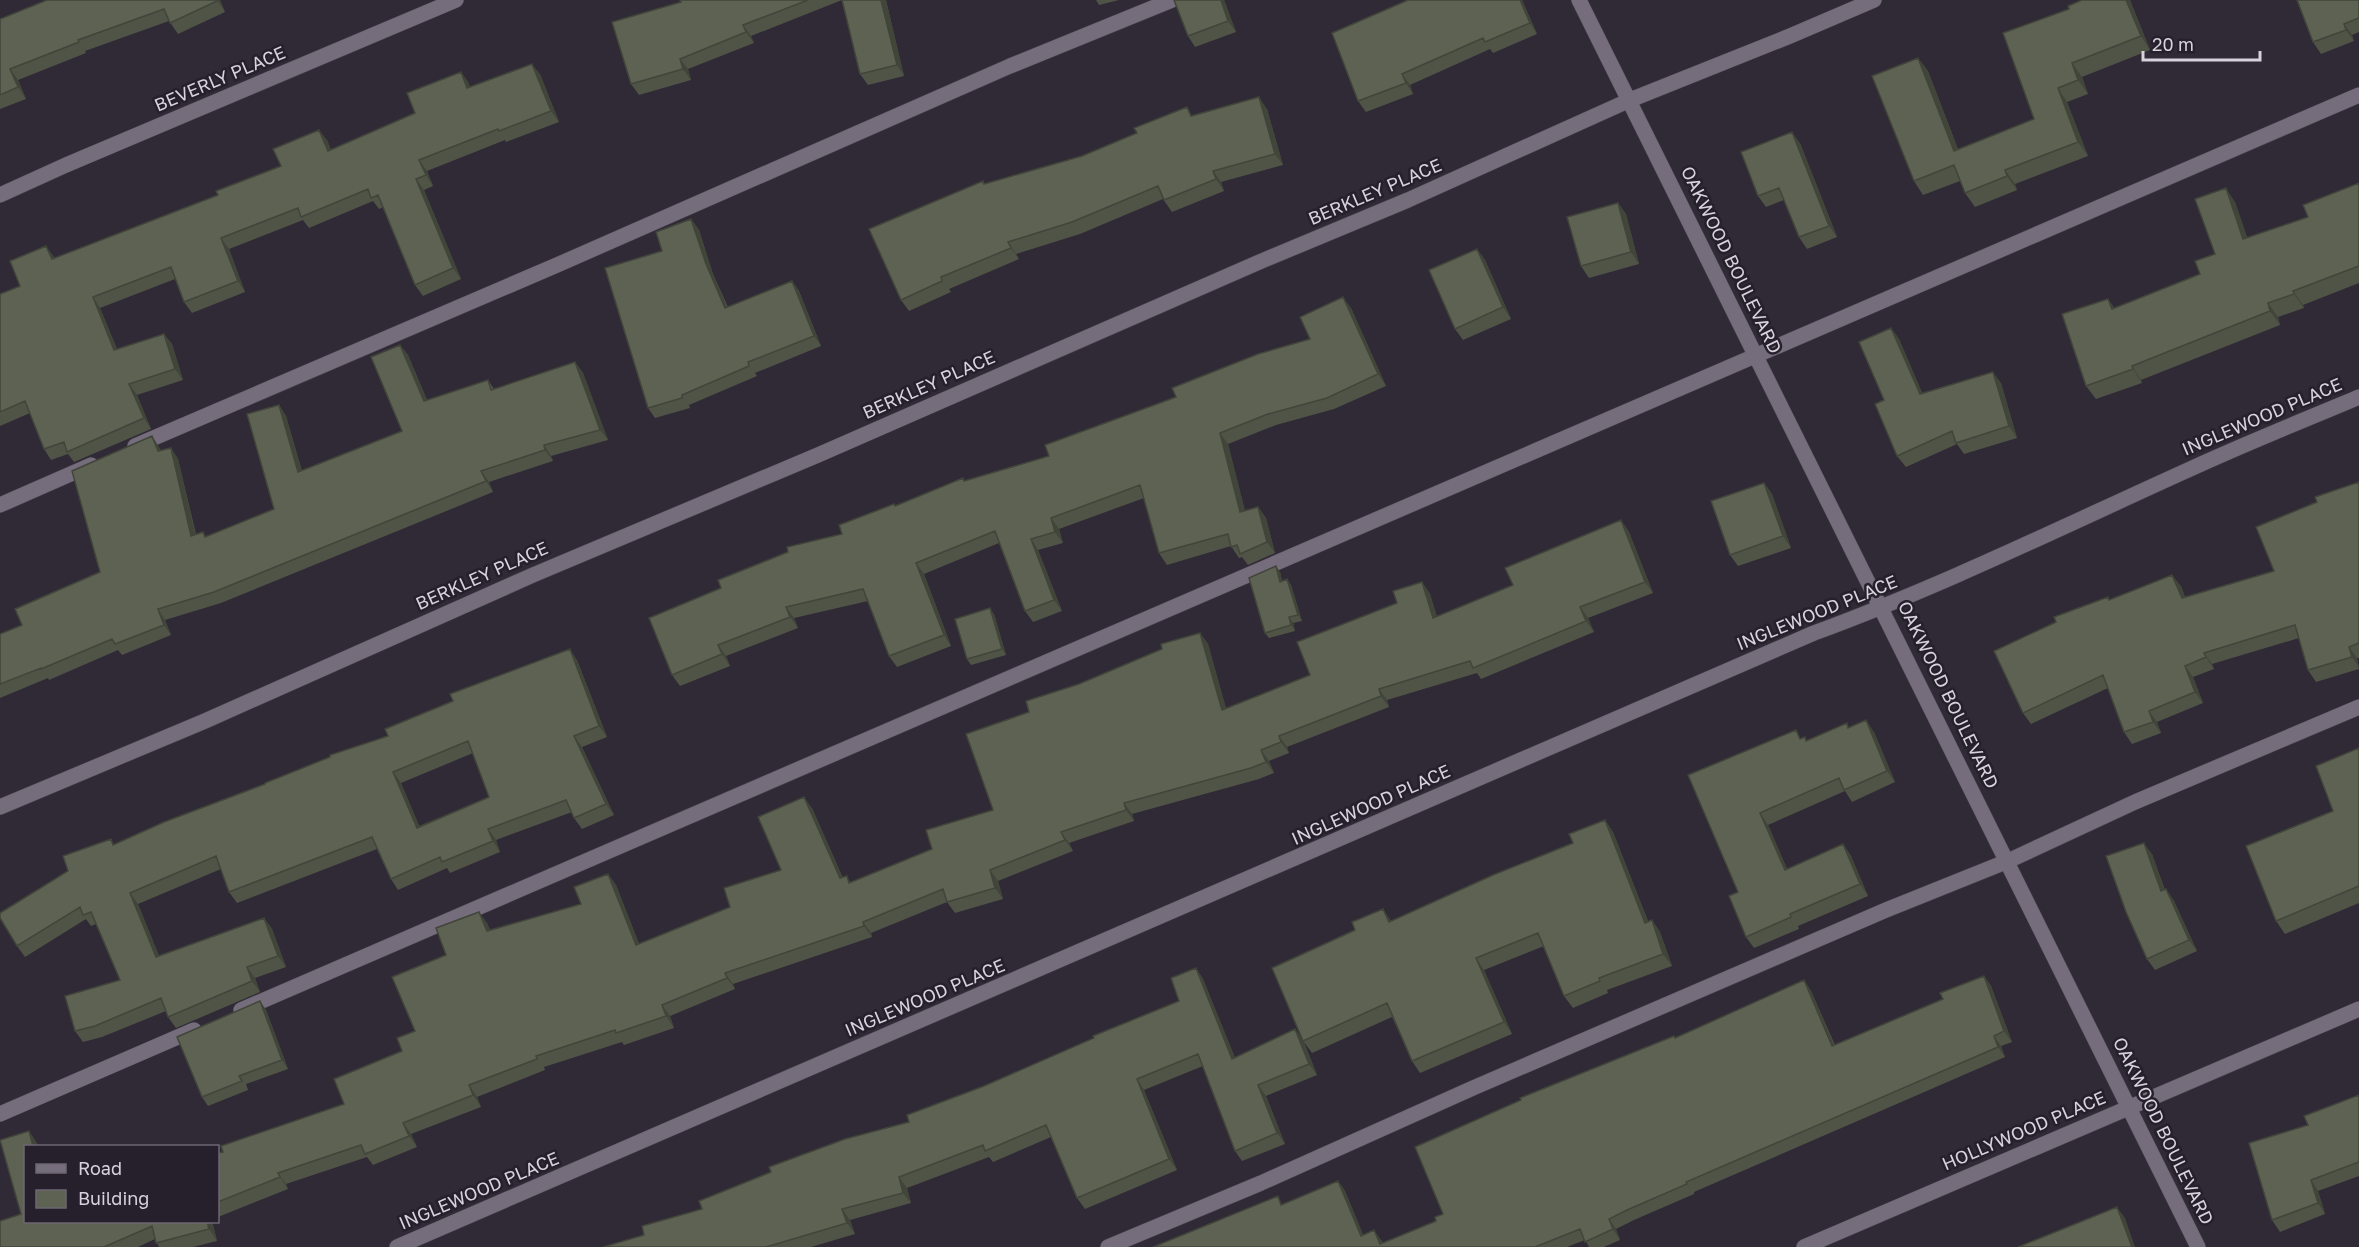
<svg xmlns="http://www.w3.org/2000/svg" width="2359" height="1247" font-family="'Golos Text',sans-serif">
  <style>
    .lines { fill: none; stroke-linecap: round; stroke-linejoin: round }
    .service-casing { stroke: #4d4752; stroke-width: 16 }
    .minor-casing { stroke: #4d4752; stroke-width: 16 }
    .service { stroke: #756c7c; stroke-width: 15 }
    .minor { stroke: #756c7c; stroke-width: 15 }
    .wall { fill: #505447; fill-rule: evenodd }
    .shaded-wall { fill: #41453a }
    .building { fill: #5d6253; stroke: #41453a; stroke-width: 1.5; fill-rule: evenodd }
    .labels { text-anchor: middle; stroke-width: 5; stroke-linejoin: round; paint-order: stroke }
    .street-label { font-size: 18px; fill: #d7d2db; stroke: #261f2c }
  </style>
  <rect width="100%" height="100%" fill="#302936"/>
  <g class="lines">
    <!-- service casing -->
    <g class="service-casing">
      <path id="service" d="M 135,446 L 557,265 L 1010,66 L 1172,0
        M 0,505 L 91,465
        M 241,1010 L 2359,95
        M 0,1114 L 194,1030
        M 1108,1247 L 1261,1183 L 1473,1088 L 1886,910 L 2008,861 L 2135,802 L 2359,707"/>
    </g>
    <!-- minor casing -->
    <g class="minor-casing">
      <path id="minor" d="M 1579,0 L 2198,1247
        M 0,195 L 66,165 L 456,0
        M 0,807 L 205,721 L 533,575 L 818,455 L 1264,260 L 1408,200 L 1630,100 L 1790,36 L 1874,0
        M 397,1247 L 1814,633 C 1942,586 2064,526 2188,470 C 2244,444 2302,421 2359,397
        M 1804,1247 L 2359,1009"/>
    </g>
    <!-- service -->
    <use href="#service" class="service"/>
    <!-- minor -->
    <use href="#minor" class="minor"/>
  </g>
  <!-- wall -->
  <path class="wall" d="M 47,0 L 220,0 L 225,12 L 178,34 L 169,21 L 85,51 L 86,53 L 18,80 L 26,99 L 0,109 L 0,19 Z
    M 680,0 L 886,0 L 904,76 L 868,85 L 860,74 L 842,0 L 751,36 L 754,43 L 688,69 L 691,80 L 639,95 L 631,84 L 681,2 Z
    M 1096,0 L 1119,0 L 1099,5 Z
    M 1224,0 L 1236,32 L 1195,47 L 1188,36 Z
    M 1522,0 L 1537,34 L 1493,53 L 1490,49 L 1410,85 L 1413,94 L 1366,112 L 1358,101 Z
    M 2082,0 L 2130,0 L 2150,50 L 2082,77 L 2088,94 L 2067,102 L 2088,156 L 2015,184 L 2017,190 L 1975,207 L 1965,193 L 1960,181 L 1923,195 L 1914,181 L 1918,58 L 1928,71 L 1958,149 L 2034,119 L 2069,9 Z
    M 2359,0 L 2359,32 L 2352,35 L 2354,41 L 2321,54 L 2313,42 Z
    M 461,72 L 468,82 L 470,87 L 540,74 L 559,122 L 506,142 L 505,140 L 427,171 L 433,186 L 424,190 L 461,279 L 423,296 L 415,285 L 383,207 L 379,209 L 373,201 L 309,228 L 303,220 L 229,249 L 245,292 L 192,313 L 184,302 L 175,279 L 100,308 L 117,349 L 164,334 L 172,344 L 183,380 L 137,395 L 151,429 L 74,462 L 68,454 L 51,460 L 44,449 L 30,413 L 0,426 L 0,294 L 20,286 L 54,258 L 218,195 L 281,166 L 327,140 L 331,150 L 415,113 Z
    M 1267,109 L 1283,165 L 1221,182 L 1224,191 L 1172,212 L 1163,199 L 1080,234 L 1016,254 L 1019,259 L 949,289 L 951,292 L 909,311 L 901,300 L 985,184 L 1082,156 L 1193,115 Z
    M 1800,143 L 1837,237 L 1807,249 L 1799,237 L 1784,200 L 1766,207 L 1758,196 Z
    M 2359,183 L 2359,283 L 2303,305 L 2304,308 L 2278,317 L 2280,325 L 2141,380 L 2142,383 L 2096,399 L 2086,386 L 2108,299 L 2114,308 L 2200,274 L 2215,254 L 2235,202 L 2247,238 L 2308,217 Z
    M 1618,203 L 1626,214 L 1639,264 L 1589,278 L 1581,266 Z
    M 691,219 L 699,230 L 713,274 L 728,307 L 792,281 L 799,291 L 821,346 L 755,373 L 757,376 L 689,405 L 690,408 L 655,418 L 648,408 L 662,251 Z
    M 1477,249 L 1485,260 L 1511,319 L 1463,340 L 1455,329 Z
    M 1351,308 L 1386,386 L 1334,409 L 1276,425 L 1228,444 L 1245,511 L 1258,507 L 1266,518 L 1275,553 L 1248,565 L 1242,557 L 1239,558 L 1231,546 L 1167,565 L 1159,553 L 1144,498 L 1059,529 L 1063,543 L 1038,550 L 1062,611 L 1033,622 L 1025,611 L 999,543 L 924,574 L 951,646 L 897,667 L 889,656 L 868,601 L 794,618 L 798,628 L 726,656 L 730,666 L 680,686 L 672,675 L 721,588 L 842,534 L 895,506 L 965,481 L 1049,456 L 1176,397 L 1310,339 Z
    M 1891,328 L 1899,339 L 1922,393 L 2001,383 L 2017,438 L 1964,454 L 1957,444 L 1906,467 L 1897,456 L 1884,400 Z
    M 400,345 L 408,355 L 427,400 L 488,380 L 494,389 L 575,362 L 583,373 L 608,440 L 551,456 L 553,461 L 489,482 L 493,492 L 221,603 L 165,620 L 171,635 L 122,655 L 118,650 L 49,680 L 48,678 L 0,698 L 0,634 L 22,625 L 100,572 L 152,436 L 161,451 L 171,448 L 178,459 L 196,534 L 203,532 L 206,537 L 274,509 L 279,405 L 286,416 L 302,471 L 402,431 Z
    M 2359,482 L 2359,658 L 2357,658 L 2359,669 L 2316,682 L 2308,670 L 2299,638 L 2212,664 L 2214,669 L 2193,677 L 2203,703 L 2157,722 L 2161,733 L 2132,744 L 2124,732 L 2108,688 L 2031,724 L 2023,713 L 2108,597 L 2110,600 L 2181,586 L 2185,597 L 2274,571 L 2317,502 Z
    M 1764,483 L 1772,494 L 1791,548 L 1738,566 L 1730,555 Z
    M 1621,520 L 1629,532 L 1653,593 L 1588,618 L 1594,632 L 1481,679 L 1477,673 L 1387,700 L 1389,707 L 1287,747 L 1289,753 L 1269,761 L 1274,773 L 1259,779 L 1132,814 L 1134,821 L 1069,843 L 1073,851 L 998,881 L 1003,899 L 955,913 L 947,902 L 871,933 L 872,937 L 733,984 L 735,989 L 670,1016 L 674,1028 L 624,1045 L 622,1042 L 544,1067 L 545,1070 L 477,1097 L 481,1107 L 411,1134 L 417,1147 L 373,1165 L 367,1157 L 286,1184 L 288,1189 L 218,1217 L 218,1153 L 344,1104 L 402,1051 L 415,1031 L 446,955 L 487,923 L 490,930 L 581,904 L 608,874 L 616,885 L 639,944 L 730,907 L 781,870 L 812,808 L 843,878 L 851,882 L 932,849 L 993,810 L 1029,712 L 1079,684 L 1200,633 L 1208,644 L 1226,709 L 1310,675 L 1422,582 L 1430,594 L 1437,617 L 1513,585 Z
    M 1280,572 L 1282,581 L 1287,579 L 1291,585 L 1302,621 L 1293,623 L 1295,631 L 1269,638 L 1265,633 Z
    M 994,614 L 1006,655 L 971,665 L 967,659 Z
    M 577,660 L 607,737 L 582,747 L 614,815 L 582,829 L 574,818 L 572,812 L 496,840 L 500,852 L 450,873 L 447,868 L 398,890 L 391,879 L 377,849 L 237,903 L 229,892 L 221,869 L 138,904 L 159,956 L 264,918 L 272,929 L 286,967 L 255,978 L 260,992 L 176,1028 L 168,1017 L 166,1011 L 102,1037 L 83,1042 L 75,1031 L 120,980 L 96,924 L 91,926 L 86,919 L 25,957 L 17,946 L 115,844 ZM 473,753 L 489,797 L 419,826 L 401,783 Z
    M 1847,723 L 1849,728 L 1874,732 L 1895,782 L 1852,802 L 1845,791 L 1768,825 L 1787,869 L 1843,844 L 1851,856 L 1868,896 L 1798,926 L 1799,929 L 1754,948 L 1746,937 L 1738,892 L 1688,775 L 1802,738 L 1807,741 Z
    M 2359,748 L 2359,903 L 2285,934 L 2276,921 L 2333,811 Z
    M 1605,820 L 1613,832 L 1648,921 L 1652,920 L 1660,932 L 1672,966 L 1607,990 L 1608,993 L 1573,1008 L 1564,996 L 1544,946 L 1484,970 L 1512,1034 L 1420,1073 L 1412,1061 L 1392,1017 L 1312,1053 L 1304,1042 L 1317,1075 L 1266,1096 L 1285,1144 L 1242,1161 L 1235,1151 L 1203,1066 L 1144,1090 L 1177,1170 L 1085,1209 L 1077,1198 L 1051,1137 L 993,1162 L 989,1157 L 907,1188 L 911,1203 L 850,1220 L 855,1234 L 811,1247 L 603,1247 L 644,1235 L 702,1209 L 909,1122 L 984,1086 L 1179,1001 L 1196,968 L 1203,979 L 1235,1058 L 1295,1029 L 1302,1039 L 1391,921 L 1573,843 Z
    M 2152,854 L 2165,890 L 2166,889 L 2174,901 L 2197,951 L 2155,970 L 2147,959 Z
    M 1984,976 L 1991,986 L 2012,1042 L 2001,1046 L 2005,1057 L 1694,1192 L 1694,1194 L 1634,1220 L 1616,1229 L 1620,1240 L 1604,1247 L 1589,1247 L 1585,1240 L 1567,1247 L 1153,1247 L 1284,1204 L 1338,1181 L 1345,1191 L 1363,1235 L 1381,1240 L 1383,1243 L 1436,1221 L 1443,1214 L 1675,1038 L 1804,980 L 1811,991 L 1835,1045 L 1943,999 Z
    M 260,1001 L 266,1010 L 288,1069 L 246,1084 L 248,1090 L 208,1106 L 202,1097 Z
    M 2359,1095 L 2359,1176 L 2318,1191 L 2325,1214 L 2280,1232 L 2272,1220 L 2308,1125 Z
    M 37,1143 L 26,1221 L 212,1221 L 217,1241 L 193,1247 L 159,1247 L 155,1239 L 138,1247 L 0,1247 L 21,1214 Z"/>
  <!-- shaded-wall -->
  <path class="shaded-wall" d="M 217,0 L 220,0 L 225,12 Z
    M 881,0 L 886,0 L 904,76 L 897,65 Z
    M 1221,0 L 1224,0 L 1236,32 L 1228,21 Z
    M 1520,0 L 1522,0 L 1537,34 L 1530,23 Z
    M 2126,0 L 2130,0 L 2150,50 L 2141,36 Z
    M 2344,24 L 2352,35 L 2354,41 L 2346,30 Z
    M 743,25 L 751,36 L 754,43 L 746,32 Z
    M 1918,58 L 1928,71 L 1964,165 L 1954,151 Z
    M 680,59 L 688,69 L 691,80 L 683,69 Z
    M 2072,63 L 2082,77 L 2088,94 L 2078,80 Z
    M 532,64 L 540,74 L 559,122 L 551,111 Z
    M 10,69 L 18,80 L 26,99 L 18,87 Z
    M 461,72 L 468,82 L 475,99 L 467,88 Z
    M 1402,74 L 1410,85 L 1413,94 L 1406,83 Z
    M 2058,88 L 2067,102 L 2088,156 L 2078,142 Z
    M 1259,97 L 1267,109 L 1283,165 L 1275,154 Z
    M 319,130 L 327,140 L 336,162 L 328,151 Z
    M 1792,132 L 1800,143 L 1837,237 L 1829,226 Z
    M 419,160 L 427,171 L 433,186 L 426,175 Z
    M 2005,170 L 2015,184 L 2017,190 L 2007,176 Z
    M 1213,171 L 1221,182 L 1224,191 L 1216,179 Z
    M 416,179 L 424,190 L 461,279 L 453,268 Z
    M 2226,188 L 2235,202 L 2253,253 L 2243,239 Z
    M 1618,203 L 1626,214 L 1639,264 L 1631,252 Z
    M 691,219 L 699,230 L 713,274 L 732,319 L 725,308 L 706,264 Z
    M 221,238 L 229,249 L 245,292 L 238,281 Z
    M 1008,242 L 1016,254 L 1019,259 L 1011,248 Z
    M 46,246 L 54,257 L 59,270 L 52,259 Z
    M 1477,249 L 1485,260 L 1511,319 L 1503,307 Z
    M 792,281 L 799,291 L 821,346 L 814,336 Z
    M 2293,291 L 2303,305 L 2304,308 L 2294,294 Z
    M 93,297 L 100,308 L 122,361 L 114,350 Z
    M 1343,297 L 1351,308 L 1386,386 L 1378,374 Z
    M 2108,299 L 2118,313 L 2112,309 Z
    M 2268,303 L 2278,317 L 2280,325 L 2270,311 Z
    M 1891,328 L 1899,339 L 1928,406 L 1920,394 Z
    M 164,334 L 172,344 L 183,380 L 175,369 Z
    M 400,345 L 408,355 L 432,412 L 424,401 Z
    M 575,362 L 583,373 L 608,440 L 600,430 Z
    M 2132,366 L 2141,380 L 2142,383 L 2133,369 Z
    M 1993,372 L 2001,383 L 2017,438 L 2009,426 Z
    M 129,384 L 137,395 L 151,429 L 144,418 Z
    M 279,405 L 286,416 L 305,483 L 298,472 Z
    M 1220,433 L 1228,444 L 1248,523 L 1240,512 Z
    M 152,436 L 159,447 L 166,462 L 158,451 Z
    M 544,445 L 551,456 L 553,461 L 545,450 Z
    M 171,448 L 178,459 L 198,546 L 191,536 Z
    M 481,471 L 489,482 L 493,492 L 486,481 Z
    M 1764,483 L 1772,494 L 1791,548 L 1783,536 Z
    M 1258,507 L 1266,518 L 1275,553 L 1267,542 Z
    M 1051,518 L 1059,529 L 1063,543 L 1055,532 Z
    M 1621,520 L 1629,532 L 1653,593 L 1645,582 Z
    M 1031,539 L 1038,550 L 1062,611 L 1054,600 Z
    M 916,563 L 924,574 L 951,646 L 944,635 Z
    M 1276,566 L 1280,572 L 1284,588 L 1280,582 Z
    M 2172,575 L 2181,586 L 2190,609 L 2182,598 Z
    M 1287,579 L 1291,585 L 1302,621 L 1298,615 Z
    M 1422,582 L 1430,594 L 1441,630 L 1433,618 Z
    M 786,607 L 794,618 L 798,628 L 790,617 Z
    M 1580,607 L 1588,618 L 1594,632 L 1586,621 Z
    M 990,608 L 994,614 L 1006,655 L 1002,649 Z
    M 158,609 L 165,620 L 171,635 L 164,625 Z
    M 1289,617 L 1293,623 L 1295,631 L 1291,625 Z
    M 1200,633 L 1208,644 L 1230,722 L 1222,710 Z
    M 718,645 L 726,656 L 730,666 L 722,654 Z
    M 2349,647 L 2357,658 L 2359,667 L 2352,657 Z
    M 570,649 L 577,660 L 607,737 L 599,726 Z
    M 2204,653 L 2212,664 L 2214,669 L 2206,657 Z
    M 2185,666 L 2193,677 L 2203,703 L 2195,692 Z
    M 1379,689 L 1387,700 L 1389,707 L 1381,696 Z
    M 2149,711 L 2157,722 L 2161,733 L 2153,722 Z
    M 1866,720 L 1874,732 L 1895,782 L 1887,771 Z
    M 574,736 L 582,747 L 614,815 L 606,804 Z
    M 1279,736 L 1287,747 L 1289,753 L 1281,742 Z
    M 1261,750 L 1269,761 L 1274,773 L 1266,762 Z
    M 393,772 L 401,783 L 425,839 L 417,828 Z
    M 804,797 L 812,808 L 848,890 L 840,878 Z
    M 1124,803 L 1132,814 L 1134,821 L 1126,810 Z
    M 1760,813 L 1768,825 L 1793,882 L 1785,870 Z
    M 1605,820 L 1613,832 L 1653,935 L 1645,923 Z
    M 488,829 L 496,840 L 500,852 L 493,841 Z
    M 1061,832 L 1069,843 L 1073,851 L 1065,840 Z
    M 2144,843 L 2152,854 L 2169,903 L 2161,891 Z
    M 1843,844 L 1851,856 L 1868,896 L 1860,884 Z
    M 990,870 L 998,881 L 1003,899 L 995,888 Z
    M 608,874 L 616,885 L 644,956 L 636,945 Z
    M 2166,889 L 2174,901 L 2197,951 L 2189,940 Z
    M 130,893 L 138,904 L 164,968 L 156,957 Z
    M 1383,909 L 1391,921 L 1389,922 Z
    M 479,912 L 487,923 L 495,943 L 487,931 Z
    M 264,918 L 272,929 L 286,967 L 278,956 Z
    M 1652,920 L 1660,932 L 1672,966 L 1663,954 Z
    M 863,922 L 871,933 L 872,937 L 864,926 Z
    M 1476,958 L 1484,970 L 1512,1034 L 1504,1022 Z
    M 247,967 L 255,978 L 260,992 L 252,981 Z
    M 1196,968 L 1203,979 L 1240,1070 L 1232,1059 Z
    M 725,973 L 733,984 L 735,989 L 727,978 Z
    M 1984,976 L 1991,986 L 2012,1042 L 2004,1031 Z
    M 1804,980 L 1811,991 L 1839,1057 L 1832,1046 Z
    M 260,1001 L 266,1010 L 288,1069 L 282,1060 Z
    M 662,1005 L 670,1016 L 674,1028 L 666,1016 Z
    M 1295,1029 L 1303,1040 L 1317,1075 L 1309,1064 Z
    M 1994,1036 L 2001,1046 L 2005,1057 L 1998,1047 Z
    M 1137,1079 L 1144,1090 L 1177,1170 L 1169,1159 Z
    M 469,1085 L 477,1097 L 481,1107 L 473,1095 Z
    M 1258,1085 L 1266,1096 L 1285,1144 L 1277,1133 Z
    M 403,1123 L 411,1134 L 417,1147 L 409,1136 Z
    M 29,1131 L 37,1143 L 38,1146 L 33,1146 Z
    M 278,1173 L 286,1184 L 288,1189 L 280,1177 Z
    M 899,1177 L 907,1188 L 911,1203 L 903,1193 Z
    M 2311,1180 L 2318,1191 L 2325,1214 L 2318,1203 Z
    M 1338,1181 L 1345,1191 L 1368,1246 L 1361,1236 Z
    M 2117,1207 L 2125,1218 L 2135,1247 L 2132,1247 Z
    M 842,1209 L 850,1220 L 855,1234 L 847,1223 Z
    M 1609,1219 L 1616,1229 L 1620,1240 L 1613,1229 Z
    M 207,1221 L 212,1221 L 217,1241 L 209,1229 Z
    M 1374,1230 L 1381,1240 L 1384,1247 L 1380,1244 Z"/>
  <!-- building -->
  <path class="building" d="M 47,0 L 217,0 L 217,1 L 170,23 L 164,9 L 78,40 L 79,42 L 10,69 L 18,87 L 0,95 L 0,19 Z
    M 680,0 L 808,0 L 743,25 L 746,32 L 680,59 L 683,69 L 631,84 L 612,22 L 681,2 Z
    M 842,0 L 881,0 L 897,65 L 860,74 Z
    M 1174,0 L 1221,0 L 1228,21 L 1188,36 Z
    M 1408,0 L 1520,0 L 1530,23 L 1485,42 L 1483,38 L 1402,74 L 1406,83 L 1358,101 L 1332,33 Z
    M 2082,0 L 2126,0 L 2141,36 L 2072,63 L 2078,80 L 2058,88 L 2078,142 L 2005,170 L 2007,176 L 1965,193 L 1954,165 L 1914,181 L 1872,76 L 1918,58 L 1954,151 L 2034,119 L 2003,33 L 2069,9 L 2068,6 Z
    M 2297,0 L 2359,0 L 2359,18 L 2344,24 L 2346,30 L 2313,42 Z
    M 532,64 L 551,111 L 499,131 L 498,129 L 419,160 L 426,175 L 416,179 L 453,268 L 415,285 L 378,195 L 371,198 L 368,189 L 301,217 L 298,208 L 221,238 L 238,281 L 184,302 L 171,267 L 93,297 L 114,350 L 164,334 L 175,369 L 129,384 L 144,418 L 67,452 L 64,442 L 44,449 L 25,401 L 0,412 L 0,294 L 20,286 L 10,261 L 46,246 L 52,259 L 218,195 L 216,191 L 281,166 L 273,149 L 319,130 L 328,151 L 415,113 L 407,93 L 461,72 L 467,88 Z
    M 1259,97 L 1275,154 L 1213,171 L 1216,179 L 1164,200 L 1158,186 L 1072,222 L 1008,242 L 1011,248 L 941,277 L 942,281 L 901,300 L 869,229 L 983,181 L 984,184 L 1082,156 L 1137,133 L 1134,128 L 1187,107 L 1191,116 Z
    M 1792,132 L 1829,226 L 1799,237 L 1779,188 L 1758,196 L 1741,152 Z
    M 2359,183 L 2359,266 L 2293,291 L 2294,294 L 2268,303 L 2270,311 L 2132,366 L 2133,369 L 2086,386 L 2062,314 L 2108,299 L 2112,309 L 2200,274 L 2195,261 L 2215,254 L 2195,199 L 2226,188 L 2243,239 L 2308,217 L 2303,205 Z
    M 1618,203 L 1631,252 L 1581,266 L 1567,217 Z
    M 691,219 L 706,264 L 725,308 L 792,281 L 814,336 L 748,362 L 749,366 L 682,395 L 682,398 L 648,408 L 605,268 L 662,251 L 656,232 Z
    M 1477,249 L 1503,307 L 1455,329 L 1429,270 Z
    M 1343,297 L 1378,374 L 1327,398 L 1268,414 L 1220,433 L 1240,512 L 1258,507 L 1267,542 L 1240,554 L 1237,545 L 1231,547 L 1228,534 L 1159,553 L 1140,485 L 1051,518 L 1055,532 L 1031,539 L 1054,600 L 1025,611 L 995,531 L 916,563 L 944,635 L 889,656 L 863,589 L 786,607 L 790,617 L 718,645 L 722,654 L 672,675 L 649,618 L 721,588 L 718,580 L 788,552 L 787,547 L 842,534 L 839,525 L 894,504 L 895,506 L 963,478 L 964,481 L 1049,456 L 1045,445 L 1176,397 L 1172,388 L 1258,354 L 1310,339 L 1300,317 Z
    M 1891,328 L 1920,394 L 1993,372 L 2009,426 L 1956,443 L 1952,431 L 1897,456 L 1875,404 L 1884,400 L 1859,342 Z
    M 400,345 L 424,401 L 488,380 L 491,390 L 575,362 L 600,430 L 544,445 L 545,450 L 481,471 L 486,481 L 214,592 L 158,609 L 164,625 L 115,644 L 112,639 L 41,669 L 41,668 L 0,684 L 0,634 L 22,625 L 15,609 L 100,572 L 72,471 L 152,436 L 158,451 L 171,448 L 191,536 L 203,532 L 205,537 L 274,509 L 247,414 L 279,405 L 298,472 L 402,431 L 371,357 Z
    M 2359,482 L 2359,643 L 2349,647 L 2352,657 L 2308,670 L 2295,625 L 2204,653 L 2206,657 L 2185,666 L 2195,692 L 2149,711 L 2153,722 L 2124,732 L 2103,675 L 2023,713 L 1994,651 L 2056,622 L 2054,617 L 2108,597 L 2109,600 L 2172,575 L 2182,598 L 2274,571 L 2256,527 L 2317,502 L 2315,497 Z
    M 1764,483 L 1783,536 L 1730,555 L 1711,501 Z
    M 1621,520 L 1645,582 L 1580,607 L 1586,621 L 1473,668 L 1470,661 L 1379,689 L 1381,696 L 1279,736 L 1281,742 L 1261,750 L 1266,762 L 1251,768 L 1124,803 L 1126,810 L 1061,832 L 1065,840 L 990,870 L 995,888 L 947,902 L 943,889 L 863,922 L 864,926 L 725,973 L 727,978 L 662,1005 L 666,1016 L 616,1033 L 615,1030 L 536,1056 L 537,1059 L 469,1085 L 473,1095 L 403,1123 L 409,1136 L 365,1154 L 361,1145 L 278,1173 L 280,1177 L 218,1202 L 218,1153 L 223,1152 L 221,1146 L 344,1104 L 334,1079 L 402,1051 L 397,1038 L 415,1031 L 392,977 L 446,955 L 436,928 L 479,912 L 487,931 L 581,904 L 574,887 L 608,874 L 636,945 L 730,907 L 724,888 L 781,870 L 758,817 L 804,797 L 840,878 L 847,876 L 849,883 L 932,849 L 926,830 L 993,810 L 966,734 L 1029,712 L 1026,701 L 1079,684 L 1162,649 L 1161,644 L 1200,633 L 1222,710 L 1310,675 L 1297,642 L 1397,603 L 1393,591 L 1422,582 L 1433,618 L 1513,585 L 1505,568 Z
    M 1276,566 L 1280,582 L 1287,579 L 1298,615 L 1289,617 L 1291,625 L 1265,633 L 1249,578 Z
    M 990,608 L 1002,649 L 967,659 L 955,619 Z
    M 570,649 L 599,726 L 574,736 L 606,804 L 574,818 L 566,800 L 488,829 L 493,841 L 442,862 L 440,857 L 391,879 L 372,837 L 229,892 L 216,856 L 130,893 L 156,957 L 264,918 L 278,956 L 247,967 L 252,981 L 168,1017 L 161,998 L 95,1026 L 75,1031 L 65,996 L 120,980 L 91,912 L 83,915 L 80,907 L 17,946 L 0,918 L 0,913 L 68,871 L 63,856 L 111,839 L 113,845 L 164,822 L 265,784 L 265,783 L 330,757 L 330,755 L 388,736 L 385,729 L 453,701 L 450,694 ZM 468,741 L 489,797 L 417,828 L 393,772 Z
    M 1866,720 L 1887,771 L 1844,790 L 1839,778 L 1760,813 L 1785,870 L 1843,844 L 1860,884 L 1790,914 L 1791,917 L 1746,937 L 1729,896 L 1738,892 L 1688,775 L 1796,730 L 1800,739 L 1805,737 L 1806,741 L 1847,723 L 1848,728 Z
    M 2359,748 L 2359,886 L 2276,921 L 2246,846 L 2333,811 L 2316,766 Z
    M 1605,820 L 1645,923 L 1652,920 L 1663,954 L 1599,978 L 1600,981 L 1564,996 L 1538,933 L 1476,958 L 1504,1022 L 1412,1061 L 1387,1003 L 1303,1041 L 1272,968 L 1355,930 L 1352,922 L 1383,909 L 1389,922 L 1493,875 L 1573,843 L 1569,834 Z
    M 2144,843 L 2161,891 L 2166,889 L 2189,940 L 2147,959 L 2126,912 L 2106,856 Z
    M 1196,968 L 1232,1059 L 1295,1029 L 1309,1064 L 1258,1085 L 1277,1133 L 1235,1151 L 1198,1054 L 1137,1079 L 1169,1159 L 1077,1198 L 1046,1125 L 985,1151 L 983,1145 L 899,1177 L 903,1193 L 842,1209 L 847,1223 L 766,1247 L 603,1247 L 644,1235 L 642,1226 L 702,1209 L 699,1201 L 771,1172 L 769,1167 L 845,1139 L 909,1122 L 907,1115 L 984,1086 L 1094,1038 L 1093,1036 L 1179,1001 L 1171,978 Z
    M 1984,976 L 2004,1031 L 1994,1036 L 1998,1047 L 1686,1182 L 1687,1184 L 1627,1210 L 1609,1219 L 1613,1229 L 1585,1242 L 1580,1229 L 1535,1247 L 1153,1247 L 1278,1196 L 1281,1205 L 1338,1181 L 1361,1236 L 1374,1230 L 1380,1244 L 1436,1221 L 1435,1217 L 1443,1214 L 1415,1147 L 1521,1100 L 1520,1098 L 1674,1036 L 1675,1038 L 1804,980 L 1832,1046 L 1943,999 L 1940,993 Z
    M 260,1001 L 282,1060 L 239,1076 L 242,1081 L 202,1097 L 177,1037 Z
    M 2359,1095 L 2359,1162 L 2311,1180 L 2318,1203 L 2272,1220 L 2249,1143 L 2308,1125 L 2304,1116 Z
    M 29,1131 L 33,1146 L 26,1146 L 26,1221 L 207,1221 L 209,1229 L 156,1243 L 152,1226 L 104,1247 L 0,1247 L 0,1221 L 21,1214 L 0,1140 Z
    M 2117,1207 L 2132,1247 L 2018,1247 Z"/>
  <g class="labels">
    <!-- street labels -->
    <g class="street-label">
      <text transform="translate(220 79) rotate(-23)" y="6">BEVERLY PLACE</text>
      <text transform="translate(1375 192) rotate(-23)" y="6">BERKLEY PLACE</text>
      <text transform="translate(1731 260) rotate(64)" y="6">OAKWOOD BOULEVARD</text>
      <text transform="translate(929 385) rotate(-24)" y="6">BERKLEY PLACE</text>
      <text transform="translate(2262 417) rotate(-23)" y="6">INGLEWOOD PLACE</text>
      <text transform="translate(482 576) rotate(-24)" y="6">BERKLEY PLACE</text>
      <text transform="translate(1817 613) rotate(-22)" y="6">INGLEWOOD PLACE</text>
      <text transform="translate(1948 695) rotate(64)" y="6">OAKWOOD BOULEVARD</text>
      <text transform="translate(1371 805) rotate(-24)" y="6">INGLEWOOD PLACE</text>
      <text transform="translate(925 998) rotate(-23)" y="6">INGLEWOOD PLACE</text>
      <text transform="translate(2024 1131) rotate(-23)" y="6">HOLLYWOOD PLACE</text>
      <text transform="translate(2163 1131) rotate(64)" y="6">OAKWOOD BOULEVARD</text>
      <text transform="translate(479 1191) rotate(-23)" y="6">INGLEWOOD PLACE</text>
    </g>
  </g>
  <!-- legend -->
  <rect x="24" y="1145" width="195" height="78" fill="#261f2c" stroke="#6d6772" stroke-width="1.5"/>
  <rect x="36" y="1164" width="30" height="9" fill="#756c7c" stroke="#6d6772" stroke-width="1.5"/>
  <text x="78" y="1175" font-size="18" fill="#d7d2db">Road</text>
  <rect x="36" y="1190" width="30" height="18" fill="#5d6253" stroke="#6d6772" stroke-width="1.5"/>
  <text x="78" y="1205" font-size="18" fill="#d7d2db">Building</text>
  <!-- scale -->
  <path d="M2143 51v9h117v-9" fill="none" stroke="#d7d2db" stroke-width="3"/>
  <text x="2152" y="51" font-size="18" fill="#d7d2db" stroke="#261f2c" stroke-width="4.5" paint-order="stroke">20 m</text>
</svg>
